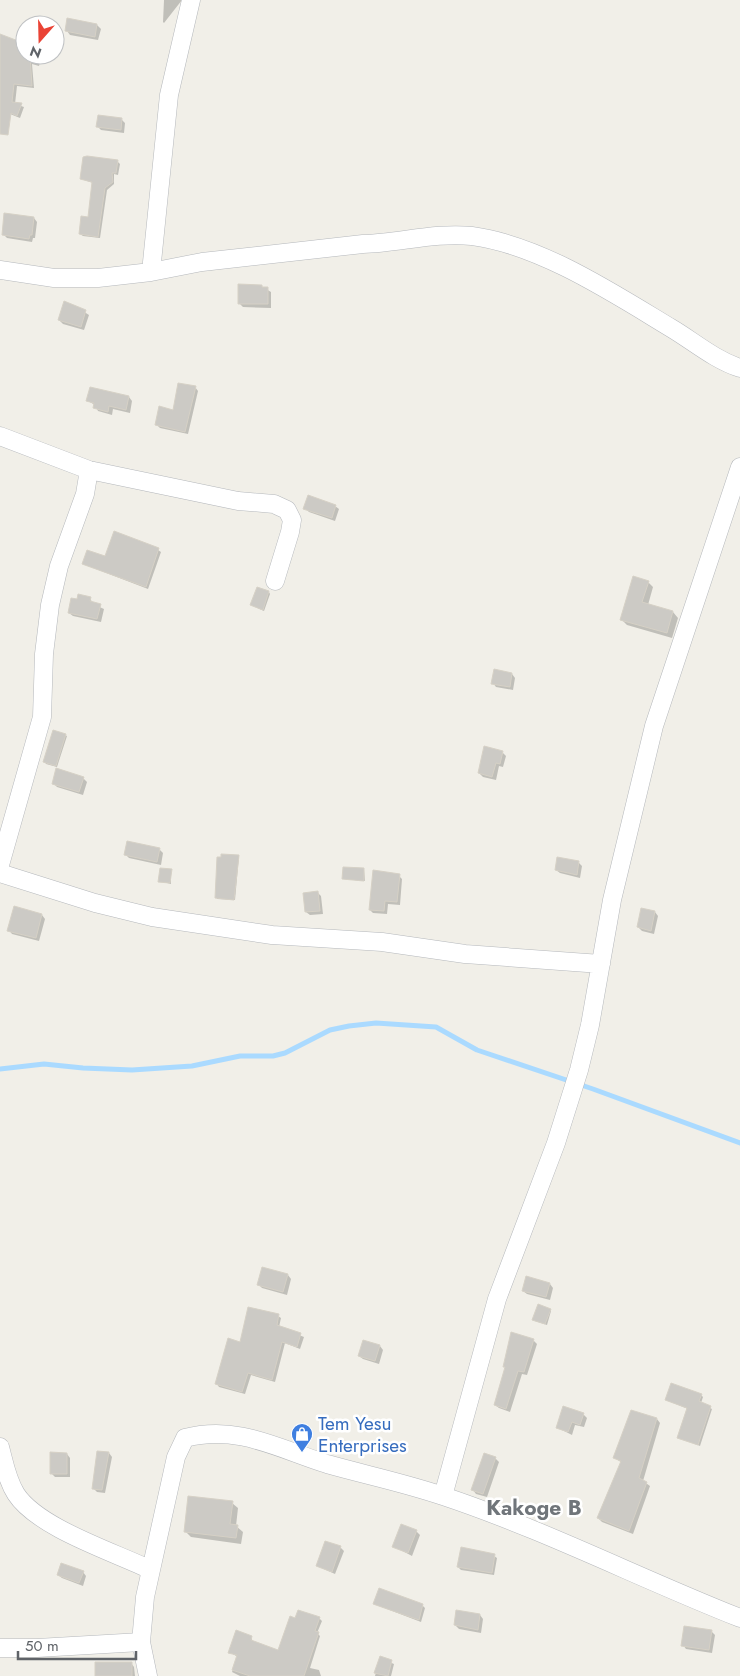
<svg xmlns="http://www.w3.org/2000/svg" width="740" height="1676" font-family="Jost,sans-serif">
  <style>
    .shadow { fill: #0003 }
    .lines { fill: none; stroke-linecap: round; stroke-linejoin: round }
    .stream { stroke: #aadaff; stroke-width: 5 }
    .building { fill: #cccac5; stroke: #d6d1c6 }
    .street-casing { stroke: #b5b8bc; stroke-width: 19 }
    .street { stroke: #fff; stroke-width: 18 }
    .labels { text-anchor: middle; stroke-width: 5; stroke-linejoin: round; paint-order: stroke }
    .shop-label { font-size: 19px; fill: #366cbe; stroke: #fff; text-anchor: start }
    .quarter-label { font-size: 21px; font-weight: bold; fill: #70757a; stroke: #fff }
  </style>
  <rect width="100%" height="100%" fill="#f1efe8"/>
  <!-- shadow -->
  <path class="shadow" d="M 164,0 L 182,0 L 164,23 L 163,22 Z
    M 68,20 L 97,25 L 101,29 L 98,40 L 70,35 L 67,31 Z
    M 25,46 L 25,55 L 42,55 L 39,66 L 32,64 L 34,88 L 17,86 L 15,104 L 24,107 L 20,118 L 0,110 Z
    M 122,120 L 125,123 L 124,133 L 101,130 L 97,126 Z
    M 117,161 L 120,164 L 118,175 L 114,174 L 114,184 L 107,190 L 100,238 L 83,236 L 80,234 L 89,219 L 93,183 L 81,179 Z
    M 34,218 L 37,222 L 35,238 L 33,238 L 32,242 L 7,238 L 3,234 Z
    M 261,286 L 271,292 L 271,308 L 243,307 L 240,304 Z
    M 65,302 L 75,306 L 89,315 L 84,330 L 63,324 L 59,320 Z
    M 195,387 L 198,391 L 188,434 L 160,428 L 157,425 L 174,411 Z
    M 90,388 L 129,397 L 132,401 L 130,413 L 113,409 L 112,415 L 98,411 L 95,405 L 88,401 Z
    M 335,506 L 339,509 L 335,521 L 309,512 L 305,508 Z
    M 158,550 L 161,552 L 148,589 L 83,564 L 106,558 Z
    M 648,582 L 653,587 L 648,605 L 673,612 L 678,618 L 672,638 L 627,625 L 621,619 Z
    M 269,592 L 270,594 L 264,611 L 251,605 Z
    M 90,598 L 93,604 L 104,609 L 101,622 L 73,616 L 69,613 L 78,601 Z
    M 512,674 L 515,678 L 513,690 L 496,687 L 493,683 Z
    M 65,735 L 67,736 L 57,767 L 46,764 L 45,762 Z
    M 502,752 L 506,756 L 503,767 L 499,766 L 496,780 L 483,777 L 479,773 Z
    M 83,778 L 87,782 L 83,795 L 57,787 L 53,783 Z
    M 159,849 L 163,853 L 161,865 L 129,858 L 125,854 Z
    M 239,856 L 235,900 L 217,899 L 222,858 Z
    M 558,858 L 579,863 L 582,866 L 580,878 L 560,873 L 556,870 Z
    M 364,870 L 365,881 L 344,879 Z
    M 171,871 L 171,884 L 159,881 Z
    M 399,876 L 402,879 L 400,905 L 388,904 L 387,914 L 373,913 L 370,910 Z
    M 318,893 L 321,896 L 323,914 L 310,915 L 306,912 Z
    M 655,912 L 658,916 L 654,934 L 642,931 L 638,927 Z
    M 42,915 L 45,919 L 39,941 L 12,934 L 9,930 Z
    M 263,1269 L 288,1275 L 291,1279 L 287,1295 L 262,1288 L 258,1284 Z
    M 550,1284 L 553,1288 L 550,1300 L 527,1294 L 523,1291 Z
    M 550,1310 L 551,1311 L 547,1325 L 535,1321 Z
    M 278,1316 L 281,1318 L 279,1327 L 304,1337 L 300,1349 L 285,1343 L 275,1382 L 251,1375 L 245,1394 L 219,1387 L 217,1384 L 240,1344 Z
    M 533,1340 L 537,1344 L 527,1375 L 522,1374 L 510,1412 L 499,1408 L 495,1405 L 506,1368 L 504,1366 Z
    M 380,1346 L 383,1350 L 379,1364 L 363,1359 L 359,1356 Z
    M 701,1395 L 703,1397 L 701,1403 L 712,1409 L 700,1446 L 678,1437 L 688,1409 L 666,1400 Z
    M 632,1411 L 657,1419 L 660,1423 L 643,1481 L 650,1486 L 633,1534 L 602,1522 L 598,1518 L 622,1463 L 615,1458 Z
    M 583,1414 L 587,1418 L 584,1427 L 575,1425 L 572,1435 L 558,1428 Z
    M 109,1453 L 112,1457 L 105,1493 L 97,1492 L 93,1488 Z
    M 67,1454 L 70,1458 L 70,1477 L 55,1477 L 51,1473 Z
    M 495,1458 L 499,1462 L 487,1497 L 476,1494 L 473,1490 Z
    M 232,1503 L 238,1508 L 236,1526 L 243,1532 L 241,1544 L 191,1537 L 185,1531 Z
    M 416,1531 L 420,1535 L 412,1556 L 393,1546 Z
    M 340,1547 L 344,1551 L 335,1574 L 317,1566 Z
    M 494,1556 L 497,1558 L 494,1575 L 461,1570 L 458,1567 Z
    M 83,1572 L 86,1576 L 83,1586 L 62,1578 L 58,1575 Z
    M 374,1604 L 422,1605 L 425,1608 L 421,1622 Z
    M 480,1615 L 483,1619 L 481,1633 L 459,1629 L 455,1625 Z
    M 319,1618 L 322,1621 L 317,1633 L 320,1636 L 310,1668 L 319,1670 L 321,1676 L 240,1676 L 232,1672 L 238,1657 L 229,1652 L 251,1637 L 253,1642 L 279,1652 L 296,1620 Z
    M 711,1631 L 715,1635 L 712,1653 L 686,1649 L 683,1645 Z
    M 380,1658 L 394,1664 L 391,1676 L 375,1676 Z
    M 131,1663 L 134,1667 L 135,1676 L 96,1676 Z"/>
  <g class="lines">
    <!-- stream -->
    <path class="stream" d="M 0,1069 L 44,1064 L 83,1068 L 132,1070 L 192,1066 L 240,1056 L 273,1056 L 285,1053 L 330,1030 L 349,1026 L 376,1023 L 436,1027 L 477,1050 L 593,1089 L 740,1143"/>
  </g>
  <!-- building -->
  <path class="building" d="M 67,18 L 97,24 L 95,37 L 65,31 Z
    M 0,34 L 21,42 L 25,45 L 25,55 L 30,55 L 32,86 L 14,84 L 12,102 L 22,103 L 17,116 L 11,113 L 8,135 L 0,134 Z
    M 98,115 L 122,118 L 121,130 L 96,127 Z
    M 87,156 L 118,160 L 116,173 L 112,173 L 113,182 L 105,188 L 98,237 L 79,234 L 81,216 L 88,217 L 92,182 L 80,179 L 83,157 Z
    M 4,213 L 34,217 L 32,235 L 30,235 L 29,239 L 2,235 Z
    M 238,284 L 262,285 L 262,287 L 268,287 L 268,304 L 238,304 Z
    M 64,301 L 86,310 L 81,327 L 58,320 Z
    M 178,383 L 196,386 L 185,432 L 155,425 L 159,406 L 173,410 Z
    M 90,387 L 129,396 L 126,410 L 109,406 L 108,412 L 93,408 L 94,403 L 86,401 Z
    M 308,495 L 336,505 L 332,518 L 303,509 Z
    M 114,531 L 159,548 L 146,587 L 82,564 L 87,550 L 105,556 Z
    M 633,576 L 649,581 L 642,602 L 673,611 L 667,633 L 620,620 Z
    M 257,587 L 269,591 L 263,610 L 250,605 Z
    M 78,594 L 91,597 L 90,601 L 101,604 L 97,619 L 68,613 L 71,598 L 77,599 Z
    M 494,669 L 512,673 L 510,687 L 491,684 Z
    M 53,730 L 66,734 L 56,766 L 43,762 Z
    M 484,746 L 503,751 L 500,764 L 496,763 L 492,777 L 478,773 Z
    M 56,768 L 84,777 L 79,792 L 52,784 Z
    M 127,841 L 160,848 L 157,862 L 124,855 Z
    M 221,854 L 239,855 L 234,900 L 215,898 L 217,857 L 221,857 Z
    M 557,857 L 579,861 L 577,875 L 555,870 Z
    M 343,867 L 364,868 L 364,881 L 342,879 Z
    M 160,868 L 172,869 L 170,883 L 158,882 Z
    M 373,870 L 400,874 L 397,902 L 385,901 L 384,911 L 369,910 Z
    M 318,891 L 320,911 L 305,912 L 303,893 Z
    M 14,906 L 42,914 L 36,938 L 7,931 Z
    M 641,908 L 655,911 L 651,931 L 637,927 Z
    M 262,1267 L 288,1274 L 283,1292 L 257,1285 Z
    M 526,1276 L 550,1283 L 546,1297 L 522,1291 Z
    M 538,1304 L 551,1309 L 545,1324 L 532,1320 Z
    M 248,1307 L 279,1314 L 277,1325 L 301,1333 L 297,1347 L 282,1342 L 272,1380 L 248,1373 L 242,1392 L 215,1384 L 228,1338 L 240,1342 Z
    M 511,1332 L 534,1339 L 524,1372 L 518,1371 L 506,1409 L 494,1405 L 505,1367 L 503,1367 Z
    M 363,1340 L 380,1345 L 375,1361 L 358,1356 Z
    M 671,1383 L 702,1394 L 699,1401 L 711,1406 L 698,1445 L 677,1438 L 687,1408 L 665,1400 Z
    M 563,1406 L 584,1413 L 580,1425 L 572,1422 L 568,1432 L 556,1428 Z
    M 631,1410 L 657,1418 L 639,1478 L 647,1482 L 629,1531 L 597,1518 L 621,1461 L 613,1458 Z
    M 97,1451 L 109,1452 L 102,1490 L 92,1489 Z
    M 50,1452 L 67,1453 L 67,1474 L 50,1474 Z
    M 484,1453 L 496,1457 L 483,1494 L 471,1490 Z
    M 188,1496 L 233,1501 L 230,1524 L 238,1525 L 236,1538 L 184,1532 Z
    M 401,1524 L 417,1530 L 408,1553 L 392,1547 Z
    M 325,1541 L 341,1546 L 332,1572 L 316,1566 Z
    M 461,1547 L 495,1554 L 492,1573 L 457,1567 Z
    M 61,1563 L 84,1571 L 79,1583 L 57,1575 Z
    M 379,1588 L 423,1604 L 419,1620 L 373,1604 Z
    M 298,1610 L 320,1617 L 315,1631 L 319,1632 L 304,1676 L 250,1676 L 232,1670 L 237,1655 L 228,1653 L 236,1630 L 252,1636 L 251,1640 L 278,1650 L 290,1616 L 295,1618 Z
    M 456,1610 L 480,1614 L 478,1630 L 454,1625 Z
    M 684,1626 L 712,1630 L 709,1650 L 681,1646 Z
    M 380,1656 L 392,1660 L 388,1676 L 374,1673 Z
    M 95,1662 L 132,1662 L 132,1676 L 95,1676 Z"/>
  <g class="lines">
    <!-- street casing -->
    <g class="street-casing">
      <path id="street" d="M 0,270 L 54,278 L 98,278 L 151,272 L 202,262 L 363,244 C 399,243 436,232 472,236 C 540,245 613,293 671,328 C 693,341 715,360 740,368
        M 151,272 L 169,95 L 191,0
        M 0,436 L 89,470 L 238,501 L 274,504 L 287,510 L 292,520 L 290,532 L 275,581
        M 0,865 L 42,717 L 44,654 L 50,605 L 59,566 L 85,494 L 89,470
        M 0,873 L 95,903 L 152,917 L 272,935 L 382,942 L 465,954 L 601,964
        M 0,1447 C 4,1462 7,1480 16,1494 C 38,1528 114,1552 151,1570
        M 443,1496 L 497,1299 L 556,1143 L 579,1070 L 590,1025 L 612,900 L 654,726 L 740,467
        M 141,1642 L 148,1676
        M 0,1648 L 37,1648 L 141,1642 L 145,1597 L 176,1457 L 185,1438 C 237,1424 279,1449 327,1464 C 366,1475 405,1483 443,1496 C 545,1530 641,1579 740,1618"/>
    </g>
    <!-- street -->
    <use href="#street" class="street"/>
  </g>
  <!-- icons -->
  <defs>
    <g id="shop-pin" transform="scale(1.125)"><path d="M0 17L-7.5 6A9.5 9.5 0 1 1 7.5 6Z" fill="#3f7fe0" stroke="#fff"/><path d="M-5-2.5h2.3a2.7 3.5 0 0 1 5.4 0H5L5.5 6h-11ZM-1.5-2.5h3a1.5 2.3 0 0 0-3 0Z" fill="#fff"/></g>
  </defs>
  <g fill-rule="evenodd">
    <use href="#shop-pin" x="302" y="1434"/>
  </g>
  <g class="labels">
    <!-- shop labels -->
    <g class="shop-label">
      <text x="318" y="1430">Tem Yesu<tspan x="318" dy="22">Enterprises</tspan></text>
    </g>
    <!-- quarter labels -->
    <g class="quarter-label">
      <text x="534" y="1515">Kakoge B</text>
    </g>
  </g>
  <!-- north arrow -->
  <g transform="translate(40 40) rotate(200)"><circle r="24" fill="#ffffff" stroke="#bfc1c3"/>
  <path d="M0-4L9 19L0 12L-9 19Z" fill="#ea4335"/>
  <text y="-8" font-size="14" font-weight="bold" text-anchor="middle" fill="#5f6368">N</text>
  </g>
  <!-- scale -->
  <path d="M18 1651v8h118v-8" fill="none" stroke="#5f6368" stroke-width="2.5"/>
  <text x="25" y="1651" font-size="15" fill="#5f6368" stroke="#ffffff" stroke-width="4" paint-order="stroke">50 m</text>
</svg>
